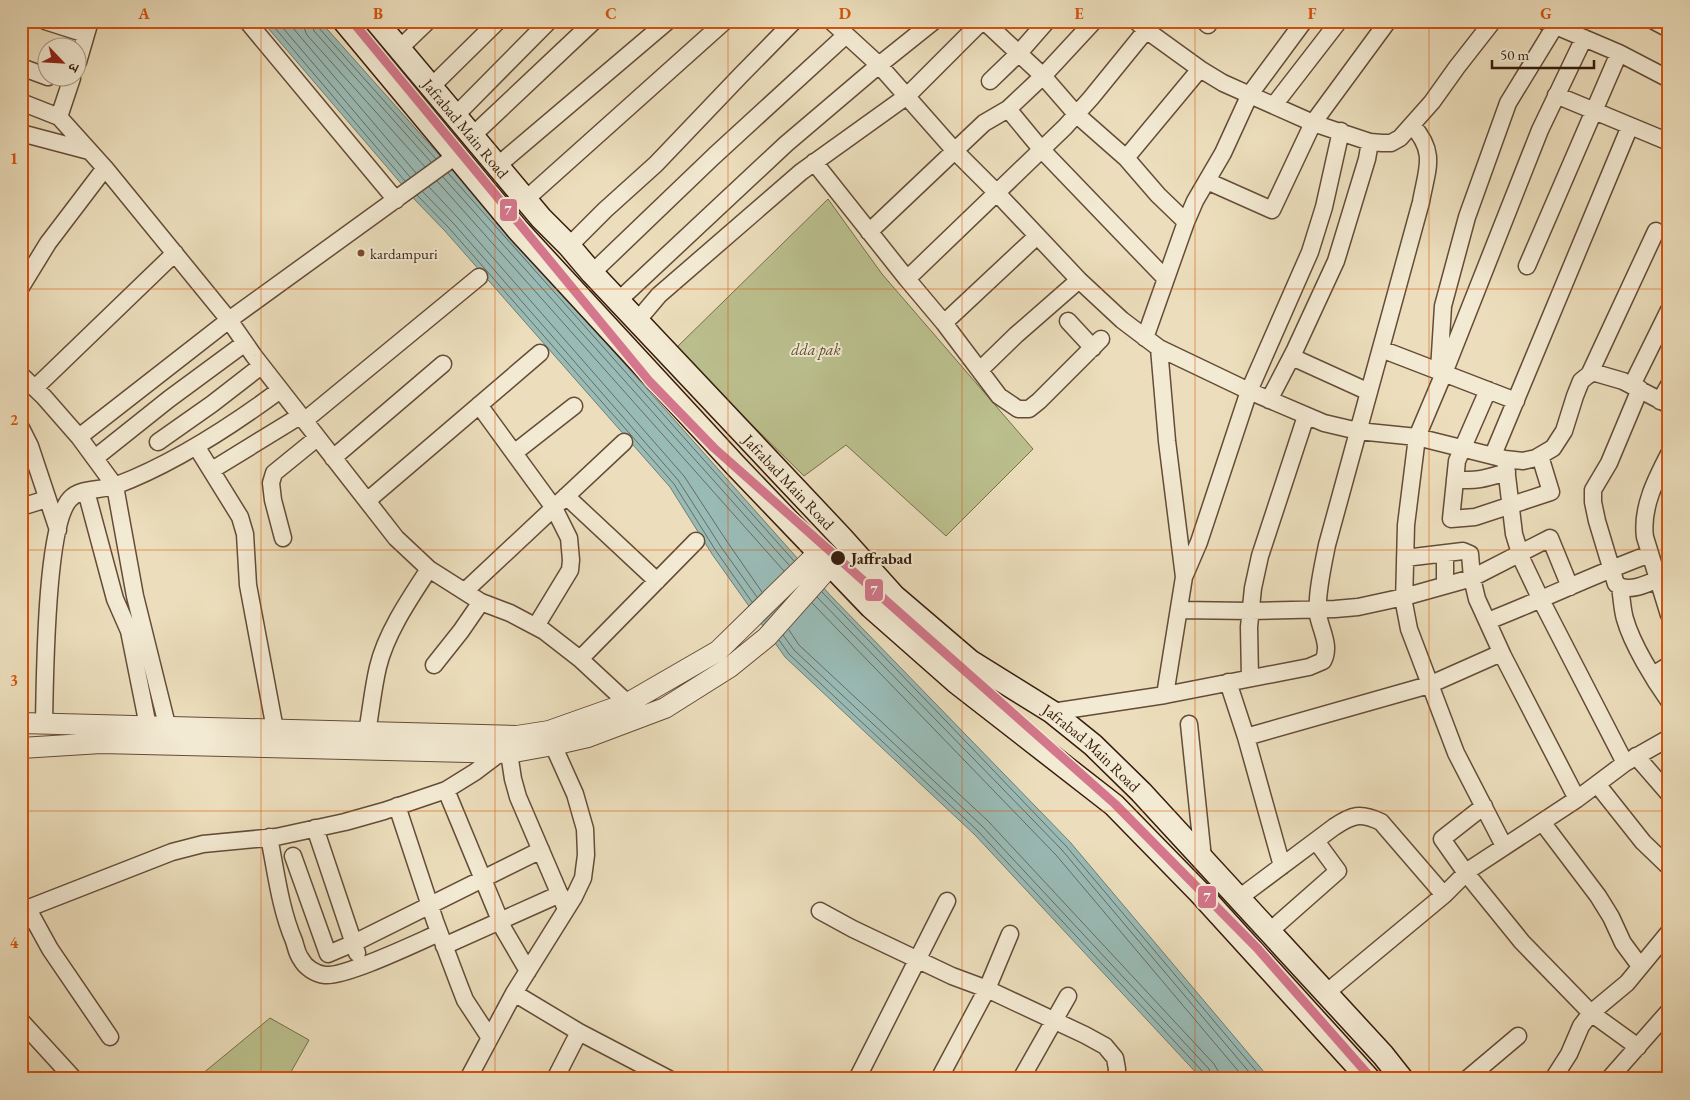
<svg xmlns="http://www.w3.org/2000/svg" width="1690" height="1100" font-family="'EB Garamond','Noto Serif Devanagari',serif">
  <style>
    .green { fill: #bbc08e; stroke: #786e4d }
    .water { fill: #99bbb6; stroke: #717b72 }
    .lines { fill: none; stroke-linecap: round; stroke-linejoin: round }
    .shore { stroke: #686b61; stroke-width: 1 }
    .minor-casing { stroke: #644c38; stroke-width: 19 }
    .tertiary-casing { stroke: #644c38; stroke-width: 22 }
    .secondary-casing { stroke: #361b0c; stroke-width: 25 }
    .minor { stroke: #f3ead3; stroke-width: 16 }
    .tertiary { stroke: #f3ead3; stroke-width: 20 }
    .secondary { stroke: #f3ead3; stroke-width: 22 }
    .metro-1-casing { stroke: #f3ead3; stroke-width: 12 }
    .metro-1 { stroke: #d4778c; stroke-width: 9 }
    .grid { fill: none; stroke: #d6530c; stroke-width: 1; stroke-opacity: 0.55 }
    .bus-dot { fill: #7a4b2a; stroke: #f3ead3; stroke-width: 2 }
    .stop-dot { fill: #361b0c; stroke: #f3ead3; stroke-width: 2 }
    .labels { text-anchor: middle; stroke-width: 4; stroke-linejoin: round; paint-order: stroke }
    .bus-label { font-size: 15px; fill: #361b0c; stroke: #f3ead3; text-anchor: start }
    .street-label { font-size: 16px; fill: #361b0c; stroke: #f3ead3 }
    .park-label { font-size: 16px; font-style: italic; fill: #5e4d33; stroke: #f3ead3 }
    .stop-label { font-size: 16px; font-weight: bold; fill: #361b0c; stroke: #f3ead3; text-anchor: start }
    .line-badge { stroke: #f3ead3; stroke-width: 2 }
    .badge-label { font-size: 14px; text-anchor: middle; font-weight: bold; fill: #fff }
    .neatline { fill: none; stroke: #d6530c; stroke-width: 2 }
    .grid-label { font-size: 16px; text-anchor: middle; font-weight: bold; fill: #d6530c }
  </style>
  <rect width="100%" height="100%" fill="#ecdebc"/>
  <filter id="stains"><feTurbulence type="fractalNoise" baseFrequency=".004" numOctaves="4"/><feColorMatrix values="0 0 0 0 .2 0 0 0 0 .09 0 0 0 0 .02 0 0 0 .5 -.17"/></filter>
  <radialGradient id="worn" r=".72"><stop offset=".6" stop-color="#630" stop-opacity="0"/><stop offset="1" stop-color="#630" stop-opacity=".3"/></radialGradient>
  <!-- green -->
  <path class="green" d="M 828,199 L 882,274 L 1033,449 L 946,536 L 846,445 L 804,476 L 675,349 Z
    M 270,1018 L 309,1040 L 287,1079 L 196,1079 Z"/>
  <!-- water -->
  <path class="water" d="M 262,21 L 320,21 L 830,595 L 1070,842 L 1270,1079 L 1202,1079 L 975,835 L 785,657 L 712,554 L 670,487 L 445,231 L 416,201 Z"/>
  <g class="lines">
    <!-- shore -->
    <path class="shore" d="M 269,21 L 405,181
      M 277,21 L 410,177
      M 287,21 L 416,173
      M 303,21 L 304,28 L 307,35 L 425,167
      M 311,21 L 314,31 L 431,162
      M 317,21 L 318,27 L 436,159
      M 448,173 L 794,561
      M 443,177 L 789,565
      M 437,181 L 784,571
      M 429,187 L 459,219 L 684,476 L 728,543 L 762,592
      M 423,192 L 454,224 L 678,480 L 721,547 L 757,597
      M 417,195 L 449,228 L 674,484 L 716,551 L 752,602
      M 822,592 L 1066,846 L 1263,1079
      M 817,597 L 1062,850 L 1255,1079
      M 812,603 L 1056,855 L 1245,1079
      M 789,630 L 799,645 L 988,821 L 1214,1064 L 1218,1071 L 1219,1079
      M 783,635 L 794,650 L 983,827 L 1209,1069 L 1212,1079
      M 779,640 L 789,654 L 978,831 L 1204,1073 L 1206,1079"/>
    <!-- minor casing -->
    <g class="minor-casing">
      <path id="minor" d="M 45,21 L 86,34
        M 247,21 L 396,200
        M 831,21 L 879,65 L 954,150 L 996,192 L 1079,280 L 1122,320 L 1159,348 L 1249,391 L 1324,423 L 1358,431 L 1417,437 L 1505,459 L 1523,461 L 1536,458 L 1553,448 L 1564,431 L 1575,396 L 1581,381 L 1592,372 L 1623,381 L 1669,405
        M 984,21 L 1043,76 L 1076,114 L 1126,158 L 1158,195 L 1186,222
        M 1136,21 L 1146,30 L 1200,69 L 1223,83 L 1313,123 L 1370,142 L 1382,143 L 1391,143 L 1400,138 L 1432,102 L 1457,67 L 1493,21
        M 1204,21 L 1208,25
        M 1544,21 L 1619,53 L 1669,79
        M 1654,21 L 1669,29
        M 400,48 L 428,21
        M 78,62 L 90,21
        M 21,67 L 48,77
        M 990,81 L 1019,53 L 1047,21
        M 431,87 L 498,21
        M 1556,95 L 1669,142
        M 21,102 L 59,117 L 105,168 L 229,320 L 254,356 L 396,538 L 429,569 L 481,602 L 510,613 L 544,631 L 580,659 L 635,710
        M 1274,105 L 1339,21
        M 1008,109 L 1041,149 L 1166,279
        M 455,116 L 549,21
        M 59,117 L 72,78
        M 21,133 L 89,151
        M 472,136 L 594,21
        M 1126,158 L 1200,69
        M 814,162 L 907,279 L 944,323 L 999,396 L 1018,409 L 1029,409 L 1039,401 L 1101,339
        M 497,166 L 668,21
        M 1207,181 L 1272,210 L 1313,123 L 1388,21
        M 525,200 L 725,21
        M 869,232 L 984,123 L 1008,109 L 1043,76 L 1094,21
        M 569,246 L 605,210 L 656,164 L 740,76 L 794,21
        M 1527,266 L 1619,53
        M 592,273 L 714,156 L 846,35
        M 907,279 L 1065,127 L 1091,98 L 1152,23
        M 21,287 L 48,243 L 105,168
        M 618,301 L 786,144 L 879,65 L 934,21
        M 637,321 L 659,295 L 801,172 L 907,96 L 982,21
        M 1068,321 L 1093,348
        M 944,323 L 1037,236
        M 1145,338 L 1186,222 L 1195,201 L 1223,153 L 1250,94 L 1304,21
        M 1159,348 L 1167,441 L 1184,577 L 1165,695
        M 1381,349 L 1516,401
        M 1292,357 L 1369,392
        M 980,370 L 1016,335 L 1079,280
        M 1439,370 L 1443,306 L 1467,217 L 1508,103 L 1555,26
        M 21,375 L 44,397 L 79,437 L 115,486 L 135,596 L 167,725
        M 1589,375 L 1656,231
        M 1632,385 L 1669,310
        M 35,388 L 175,253
        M 1640,389 L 1609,463 L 1593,490 L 1593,502 L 1597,521 L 1616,584 C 1630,595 1655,580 1669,574
        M 1488,390 L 1457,461 L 1451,519 L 1475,517 L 1551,492 L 1540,456
        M 1269,400 L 1294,352 L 1336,261 L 1367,159 L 1370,142
        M 1660,401 L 1669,385
        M 479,405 L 554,508 L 569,538 L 571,560 L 570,570 L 536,626
        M 304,421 L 479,277
        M 21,428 L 30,446 L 58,530
        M 79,437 L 229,320 L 457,155
        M 158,442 L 212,404 L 261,366
        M 196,446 L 240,517 L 245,534 L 248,585 L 277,740
        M 514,453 L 574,406
        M 1669,454 C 1656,479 1641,508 1645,537 L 1669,615
        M 1493,455 L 1630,126
        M 95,458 L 169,399 L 245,343
        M 333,458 L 443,364
        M 1505,459 L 1514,534 L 1522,560 L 1541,600 L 1625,763
        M 212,470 L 300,416
        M 1455,479 C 1476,482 1487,478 1507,472
        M 86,491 L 115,599 L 129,631 L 148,726
        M 566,496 L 657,581
        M 367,501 L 540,353
        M 21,507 L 47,499
        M 283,538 L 273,500 L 271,483 L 274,473 L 317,438
        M 1405,558 L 1463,551 L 1470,554 L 1472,578 L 1477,599 L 1503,656 L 1577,799 L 1625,763 L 1669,738
        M 1184,577 L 1199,542 L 1249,391 L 1310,252 L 1324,207 L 1341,131
        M 1445,585 L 1445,554
        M 1620,588 C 1622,598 1622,609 1625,619 C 1632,644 1654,680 1669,701
        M 465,591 L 624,442
        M 1180,610 L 1251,611 L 1335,609 L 1358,607 L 1404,597 L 1472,578 L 1550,538 L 1570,587
        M 1488,621 C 1542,600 1595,574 1650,554
        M 580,659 L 696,541
        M 434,665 L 461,631 L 481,602
        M 1653,675 L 1669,665
        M 1250,678 L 1249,627 L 1253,588 L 1260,556 L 1306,416
        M 1228,682 L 1246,737 L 1282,866
        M 1052,712 L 1165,695 L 1309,667 L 1323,661 C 1331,646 1321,631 1318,615 C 1316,595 1323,565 1327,545 L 1421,202 C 1427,168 1437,153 1412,125
        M 44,723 C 45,682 45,525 70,499 C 81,487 102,491 117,485 C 175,463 230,427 280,390
        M 1189,724 L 1203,858
        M 367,732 C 371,710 373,688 378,667 C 386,633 410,598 429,569
        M 1246,737 L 1429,685 L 1501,653
        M 509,753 L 513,779 L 518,797 L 566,909
        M 1636,756 L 1669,794
        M 1597,784 L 1643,842 L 1669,867
        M 446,790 L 504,930 L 528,971
        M 397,806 L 435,921 L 458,982 L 465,1000 L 490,1038
        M 1484,806 L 1442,839 L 1466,873 L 1522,942 L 1591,1013 L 1638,1047
        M 1542,822 L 1598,896 L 1611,917 L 1623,943 L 1640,966
        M 315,828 L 357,953
        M 269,837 C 276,872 280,908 294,941 C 296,947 297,954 301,959 C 305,967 315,974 325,975 C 346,977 416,943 439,933
        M 1504,846 L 1456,753 L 1409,629 L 1404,603 L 1406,525 L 1417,437 L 1444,373 L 1540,130 L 1584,38
        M 293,856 L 328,954 L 354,943 L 541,850
        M 1239,898 L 1334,827 C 1352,815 1360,812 1381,822 L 1444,895
        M 28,909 L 50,949 L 110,1037
        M 21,911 L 172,852 L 203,844 L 276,837 L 345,822 L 384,811 L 446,790 L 475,772 L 500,753
        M 820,911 L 853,929 L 952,976 L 987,989 L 1085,1035 L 1105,1046 L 1115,1058 L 1117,1069 L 1116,1079
        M 1270,931 L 1338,871 L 1316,841
        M 444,946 L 560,894
        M 514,993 L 579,1032 L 669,1079
        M 1326,993 L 1444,895 L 1469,870 L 1577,799
        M 21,1021 L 74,1079
        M 468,1079 L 514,993 L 574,897 L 583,878 L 586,855 L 585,829 L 575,794 L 553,745 L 550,733
        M 555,1079 L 579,1032
        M 857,1079 L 947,901
        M 939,1079 L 987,989 L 1010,934
        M 1021,1079 L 1068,996
        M 1467,1079 L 1518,1036
        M 1553,1079 L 1569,1054 L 1581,1026 L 1591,1013 L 1627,983 L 1669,932
        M 1609,1079 L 1669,1011"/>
    </g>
    <!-- tertiary casing -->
    <g class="tertiary-casing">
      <path id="tertiary" d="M 21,723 L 517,736 L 549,731 L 628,703 L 718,651 L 819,552
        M 21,748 L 101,743 L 509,753 L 553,745 L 588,737 L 665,708 L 730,667 L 767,637 L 831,565"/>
    </g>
    <!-- secondary casing -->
    <g class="secondary-casing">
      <g id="secondary">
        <path d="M 344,21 L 518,230 L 736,466 L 871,607 L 956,682 L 1114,805 L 1200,893 L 1369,1079"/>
        <path id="s1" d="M 376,21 L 541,218 L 569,246 L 592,273 L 842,538 L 894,596 L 970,661 L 1052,712 L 1093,745 L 1141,792 L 1383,1055 L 1402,1079"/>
      </g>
    </g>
    <!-- minor -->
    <use href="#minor" class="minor"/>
    <!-- tertiary -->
    <use href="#tertiary" class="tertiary"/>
    <!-- secondary -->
    <use href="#secondary" class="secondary"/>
    <!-- metro-1 casing -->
    <g class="metro-1-casing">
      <path id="metro-1" d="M 352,21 L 650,382 L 714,448 L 1115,804 L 1257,948 L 1372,1079"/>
    </g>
    <!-- metro-1 -->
    <use href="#metro-1" class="metro-1"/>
  </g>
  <!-- grid -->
  <path class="grid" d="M 261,21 L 261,1079M 495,21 L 495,1079M 728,21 L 728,1079M 962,21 L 962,1079M 1195,21 L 1195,1079M 1429,21 L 1429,1079M 21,289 L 1669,289M 21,550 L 1669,550M 21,811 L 1669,811"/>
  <!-- markers -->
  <circle class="bus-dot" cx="361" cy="253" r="4.5"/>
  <circle class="stop-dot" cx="838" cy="558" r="8"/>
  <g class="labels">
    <!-- bus labels -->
    <g class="bus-label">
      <text x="370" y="259">kardampuri</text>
    </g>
    <!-- street labels -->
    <g class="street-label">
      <text dy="6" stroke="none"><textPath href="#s1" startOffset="140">Jafrabad Main Road</textPath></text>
      <text dy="6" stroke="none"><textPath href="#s1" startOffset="619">Jafrabad Main Road</textPath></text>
      <text dy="6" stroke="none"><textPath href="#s1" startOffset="1024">Jafrabad Main Road</textPath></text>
    </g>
    <!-- park labels -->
    <g class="park-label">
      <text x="816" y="355">dda pak</text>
    </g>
    <!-- stop labels -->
    <g class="stop-label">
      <text x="851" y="564">Jaffrabad</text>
    </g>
  </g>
  <g class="line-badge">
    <rect x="499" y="198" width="19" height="24" rx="5" fill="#d4778c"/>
    <rect x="864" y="578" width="20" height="24" rx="5" fill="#d4778c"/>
    <rect x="1197" y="885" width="20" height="24" rx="5" fill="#d4778c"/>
  </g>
  <g class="badge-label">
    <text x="508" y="215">7</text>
    <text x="874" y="595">7</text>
    <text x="1207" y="902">7</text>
  </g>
  <!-- margin -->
  <rect width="1690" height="1100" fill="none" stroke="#ecdebc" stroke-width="55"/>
  <!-- north arrow -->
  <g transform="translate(62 62) rotate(115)"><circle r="24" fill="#f3ead3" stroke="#a79783"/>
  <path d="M0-4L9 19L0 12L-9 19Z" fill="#8f2418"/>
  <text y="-8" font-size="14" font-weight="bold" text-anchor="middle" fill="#361b0c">उ</text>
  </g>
  <!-- scale -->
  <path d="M1492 60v8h102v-8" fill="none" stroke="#361b0c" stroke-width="2.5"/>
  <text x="1500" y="60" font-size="15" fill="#361b0c" stroke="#f3ead3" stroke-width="4" paint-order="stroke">50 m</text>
  <rect x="28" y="28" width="1634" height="1044" class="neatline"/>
  <g class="grid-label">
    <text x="144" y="19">A</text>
    <text x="378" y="19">B</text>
    <text x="611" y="19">C</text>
    <text x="845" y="19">D</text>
    <text x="1079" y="19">E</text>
    <text x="1312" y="19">F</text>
    <text x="1546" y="19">G</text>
    <text x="14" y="164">1</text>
    <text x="14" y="425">2</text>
    <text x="14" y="686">3</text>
    <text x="14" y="948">4</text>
  </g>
  <rect width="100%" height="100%" filter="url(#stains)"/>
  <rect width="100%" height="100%" fill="url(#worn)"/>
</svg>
